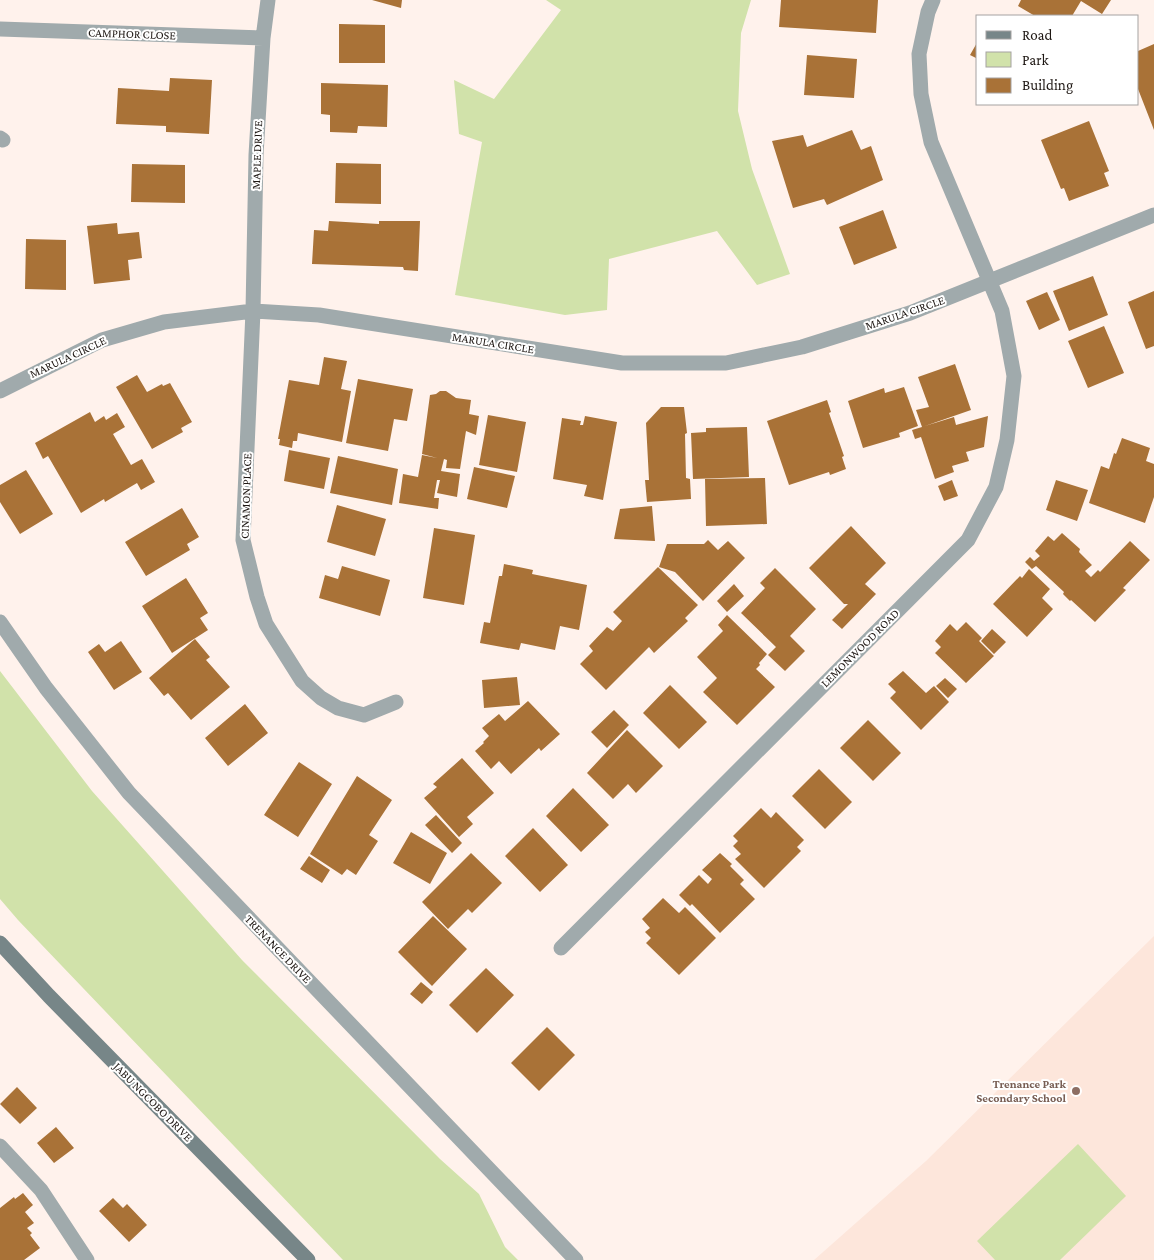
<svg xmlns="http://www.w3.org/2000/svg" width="1154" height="1260" font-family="'Crimson Pro',serif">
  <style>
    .built { fill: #fde6db }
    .green { fill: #d1e2aa }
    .building { fill: #a97237 }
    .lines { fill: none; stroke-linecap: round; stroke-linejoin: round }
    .minor { stroke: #a0aaac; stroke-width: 15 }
    .secondary { stroke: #778688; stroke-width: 15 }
    .education-dot { fill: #8d6e63; stroke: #fff; stroke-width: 2 }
    .labels { text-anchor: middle; stroke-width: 4; stroke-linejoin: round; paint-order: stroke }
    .street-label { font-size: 12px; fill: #1e1713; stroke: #fff }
    .education-label { font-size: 12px; font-weight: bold; fill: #785e54; stroke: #fff; text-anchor: end }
  </style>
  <rect width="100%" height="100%" fill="#fff2ec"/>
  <!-- built -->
  <path class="built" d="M 1154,936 L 1154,1260 L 814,1260 L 926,1161 Z"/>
  <!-- green -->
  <path class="green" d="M 546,0 L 751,0 L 741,33 L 738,111 L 752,169 L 790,274 L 757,285 L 717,231 L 609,259 L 607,310 L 565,315 L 455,295 L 482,142 L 459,134 L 454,80 L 494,99 L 561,10 Z
    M 0,671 L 92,791 L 242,960 L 440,1159 L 479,1194 L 505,1247 L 518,1260 L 343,1260 L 18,920 L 0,899 Z
    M 1078,1144 L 1126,1196 L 1060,1260 L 995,1260 L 977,1241 Z"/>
  <!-- building -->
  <path class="building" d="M 372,0 L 402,0 L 401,8 Z
    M 781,0 L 878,0 L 876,33 L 779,27 Z
    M 1021,0 L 1111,0 L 1102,14 L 1081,1 L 1072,16 L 1035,16 L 1018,6 Z
    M 339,24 L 385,25 L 385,63 L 339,63 Z
    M 978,41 L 978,59 L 970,55 Z
    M 1154,44 L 1154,130 L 1138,89 L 1138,51 Z
    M 807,55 L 857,59 L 854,98 L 804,95 Z
    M 170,78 L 212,80 L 209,134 L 166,132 L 166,126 L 116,124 L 118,88 L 169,91 Z
    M 321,83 L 388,85 L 387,127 L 358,126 L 357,133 L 330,132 L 330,115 L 321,114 Z
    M 1089,121 L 1109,171 L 1104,173 L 1109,186 L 1069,201 L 1064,188 L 1061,189 L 1041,140 Z
    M 852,130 L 861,150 L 871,146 L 883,180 L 827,205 L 824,199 L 793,208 L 772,141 L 803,135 L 807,147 Z
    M 336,163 L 381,164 L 381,204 L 335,203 Z
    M 132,164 L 185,165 L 185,203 L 131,202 Z
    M 883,210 L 897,248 L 854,265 L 839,227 Z
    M 329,221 L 379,224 L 379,221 L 420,221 L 418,271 L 404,270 L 403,267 L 312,264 L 314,230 L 328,231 Z
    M 117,223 L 118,234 L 139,232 L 142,258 L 128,260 L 130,280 L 94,284 L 87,226 Z
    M 26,239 L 66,240 L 66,290 L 25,289 Z
    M 1093,276 L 1108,315 L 1069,331 L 1053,291 Z
    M 1154,291 L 1154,346 L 1146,349 L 1128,302 Z
    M 1047,292 L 1060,320 L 1039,330 L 1026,301 Z
    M 1104,326 L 1124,373 L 1088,388 L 1068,341 Z
    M 324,357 L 347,361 L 341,389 L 351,391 L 342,442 L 298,433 L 297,441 L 293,441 L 292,448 L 279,445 L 280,439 L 278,439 L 289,380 L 319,385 Z
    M 955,364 L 971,410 L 925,426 L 954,417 L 956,425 L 988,416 L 984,447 L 966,452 L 969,461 L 952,466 L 954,472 L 935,479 L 921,437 L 915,439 L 912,430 L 922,427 L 916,410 L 929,407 L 918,377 Z
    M 137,375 L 147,392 L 162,384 L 163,386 L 170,383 L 192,422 L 181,428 L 183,432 L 152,449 L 116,387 Z
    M 358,379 L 413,389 L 407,421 L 394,419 L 388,451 L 346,443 Z
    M 904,387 L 918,426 L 899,433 L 900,437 L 863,448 L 848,401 L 884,388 L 885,393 Z
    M 440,391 L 446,391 L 456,398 L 471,400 L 469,414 L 479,416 L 476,435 L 466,431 L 460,469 L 446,468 L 447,460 L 444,459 L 441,471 L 460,474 L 457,497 L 437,493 L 440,480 L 437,480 L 434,498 L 439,498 L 438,509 L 399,503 L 403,474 L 418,477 L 422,455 L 437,458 L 422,454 L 430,395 L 436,394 Z
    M 827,400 L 831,412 L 829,413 L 844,456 L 842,457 L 846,469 L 830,475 L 829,472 L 789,485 L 767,421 Z
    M 661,407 L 684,407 L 687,433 L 685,434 L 686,478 L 690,479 L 691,499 L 647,502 L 645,480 L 649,480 L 646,423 Z
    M 90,412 L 95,422 L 104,416 L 106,420 L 117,413 L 125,427 L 113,434 L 131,465 L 142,459 L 155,482 L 141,490 L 137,483 L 105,502 L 104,499 L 81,513 L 48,456 L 43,459 L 35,443 Z
    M 488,415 L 526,422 L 517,472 L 479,465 Z
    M 585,416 L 617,422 L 603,500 L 584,496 L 587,485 L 553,479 L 562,418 L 581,421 L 580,425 L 583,425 Z
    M 747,427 L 749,477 L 693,479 L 691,433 L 706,432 L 706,428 Z
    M 1122,438 L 1150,448 L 1146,461 L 1154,464 L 1154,497 L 1145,523 L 1089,503 L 1101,466 L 1109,469 L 1114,453 L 1116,454 Z
    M 289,450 L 330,458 L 324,489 L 284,481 Z
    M 338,456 L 398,469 L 392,505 L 330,493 Z
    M 474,467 L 515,476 L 507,508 L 467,499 Z
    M 26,470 L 53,514 L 20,534 L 0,502 L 0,485 Z
    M 765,478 L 767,524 L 706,526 L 705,479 Z
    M 952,480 L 958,496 L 944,501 L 938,486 Z
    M 1056,480 L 1088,490 L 1077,521 L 1046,510 Z
    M 337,505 L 386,519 L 375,556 L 327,542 Z
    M 652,506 L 655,541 L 614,539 L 620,509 Z
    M 182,508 L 199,537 L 187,544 L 190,550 L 146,576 L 125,542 Z
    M 851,526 L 886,563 L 865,584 L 876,594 L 842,629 L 832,620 L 848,604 L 844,604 L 809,568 Z
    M 434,528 L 475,535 L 464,605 L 423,598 Z
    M 1062,533 L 1080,549 L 1079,552 L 1092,565 L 1085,571 L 1091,577 L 1098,570 L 1100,572 L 1130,541 L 1150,560 L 1123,588 L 1126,590 L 1095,622 L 1071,600 L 1070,601 L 1063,594 L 1064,592 L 1036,566 L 1032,569 L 1025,562 L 1030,557 L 1034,561 L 1040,556 L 1035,551 L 1048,536 L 1054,541 Z
    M 708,540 L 718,550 L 728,541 L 745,558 L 703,601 L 675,572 L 659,567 L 667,544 L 704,544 Z
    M 504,564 L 533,570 L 532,574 L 587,585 L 579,630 L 560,626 L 555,650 L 521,643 L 519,650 L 480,643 L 484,622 L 490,623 L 499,576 L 502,576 Z
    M 342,566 L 390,580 L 380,616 L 319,598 L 325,575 L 338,579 Z
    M 658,567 L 698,605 L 685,618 L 688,621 L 654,653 L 649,647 L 606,690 L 580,664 L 593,651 L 589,646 L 607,627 L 613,631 L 622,621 L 613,612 Z
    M 775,568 L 816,609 L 790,636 L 805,651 L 785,671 L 768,655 L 776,647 L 741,613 L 765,588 L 760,583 Z
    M 1029,569 L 1050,589 L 1042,598 L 1053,609 L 1027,637 L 993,604 L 1020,576 L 1022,578 Z
    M 186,578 L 208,613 L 200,618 L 208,630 L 172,653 L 142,606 Z
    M 734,584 L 744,596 L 727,612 L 717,601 Z
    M 727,615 L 767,654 L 759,663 L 760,665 L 756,669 L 775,687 L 737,725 L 703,692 L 717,678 L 697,657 L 723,631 L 718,625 Z
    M 966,622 L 982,638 L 979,641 L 994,656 L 966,683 L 935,653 L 941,647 L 935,641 L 950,624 L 957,631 Z
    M 992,629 L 1006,642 L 994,654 L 981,641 Z
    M 195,639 L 210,657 L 206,660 L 230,687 L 191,720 L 168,693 L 164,696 L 149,678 Z
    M 121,641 L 142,672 L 114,690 L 88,652 L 99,644 L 105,652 Z
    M 903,671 L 926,693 L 934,686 L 949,702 L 921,730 L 890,698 L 896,692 L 888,684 Z
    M 517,677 L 520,705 L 484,708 L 482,680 Z
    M 945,678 L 957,689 L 948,698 L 936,686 Z
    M 670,685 L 707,722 L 679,749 L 643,713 Z
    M 528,701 L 560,734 L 541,751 L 539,748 L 511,774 L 499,761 L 491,769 L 475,751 L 484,743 L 483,742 L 489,736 L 482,728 L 499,714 L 505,721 Z
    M 245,704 L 268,733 L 228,766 L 205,738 Z
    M 614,710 L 629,725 L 607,748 L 591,732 Z
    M 868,720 L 901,753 L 873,781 L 840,748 Z
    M 627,730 L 663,766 L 636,793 L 628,784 L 613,799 L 587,773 Z
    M 462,758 L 494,793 L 467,817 L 473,824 L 459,837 L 424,798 L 437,787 L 433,784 Z
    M 299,762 L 332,784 L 298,837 L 264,815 Z
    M 819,769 L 852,802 L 825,829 L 792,796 Z
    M 357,776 L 392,800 L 369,835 L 378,841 L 356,875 L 347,869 L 342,875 L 310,854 Z
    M 573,788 L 609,825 L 581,852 L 546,816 Z
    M 761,808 L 771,818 L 776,812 L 804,840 L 797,847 L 801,851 L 764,888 L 735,859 L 741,854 L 733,846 L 738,841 L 733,836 Z
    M 436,815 L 462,843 L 452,853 L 425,825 Z
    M 533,828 L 568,865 L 540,892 L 505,856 Z
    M 411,832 L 447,853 L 430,884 L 393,863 Z
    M 471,853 L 502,883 L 472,913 L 468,909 L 448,929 L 422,902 Z
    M 720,853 L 732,864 L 730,866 L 744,880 L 740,884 L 755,899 L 720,933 L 692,904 L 690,906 L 679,895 L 699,875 L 708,884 L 712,879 L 702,870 Z
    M 309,856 L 330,870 L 322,883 L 300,869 Z
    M 663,898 L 679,913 L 685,907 L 716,938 L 679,975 L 646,943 L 651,938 L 645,932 L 650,928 L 642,919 Z
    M 433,916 L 467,949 L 432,986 L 398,952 Z
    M 486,968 L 514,995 L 477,1033 L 449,1005 Z
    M 421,982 L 433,992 L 422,1004 L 410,994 Z
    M 547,1027 L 575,1055 L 539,1091 L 511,1063 Z
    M 17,1087 L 37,1108 L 20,1124 L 0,1104 Z
    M 56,1127 L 74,1148 L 54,1163 L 37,1143 Z
    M 23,1193 L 33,1205 L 25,1212 L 34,1223 L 27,1228 L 32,1233 L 30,1235 L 40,1248 L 24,1260 L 0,1260 L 0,1208 L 14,1197 L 15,1199 Z
    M 113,1198 L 123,1208 L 127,1204 L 147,1225 L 129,1242 L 99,1211 Z"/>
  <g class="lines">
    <!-- minor -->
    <path class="minor" d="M 268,0 L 263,38 L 256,155 L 253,311 L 243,540 L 257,597 L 266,624 L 302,681 L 321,698 L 338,708 L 364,715 L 396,702
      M 0,29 L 263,38
      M 0,138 L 3,140
      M 0,391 L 102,340 L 164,322 L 253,311 L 319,315 L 622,363 L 726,363 L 802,347 L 910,313 L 1154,215
      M 0,622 L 46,688 L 129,793 L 576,1260
      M 561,948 L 968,540 L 996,487 L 1007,440 L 1014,376 L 1002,311 L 931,142 L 921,94 L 919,54 L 928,12 L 933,0
      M 0,1146 L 41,1190 L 87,1260"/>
    <!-- secondary -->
    <path class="secondary" d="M 0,943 L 49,996 L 308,1260"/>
  </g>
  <!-- markers -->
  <circle class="education-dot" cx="1076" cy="1091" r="5"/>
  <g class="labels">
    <!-- street labels -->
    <g class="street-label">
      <text transform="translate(132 34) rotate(2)" y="4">CAMPHOR CLOSE</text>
      <text transform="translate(257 155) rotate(-88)" y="4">MAPLE DRIVE</text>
      <text transform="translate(905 313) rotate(-19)" y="4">MARULA CIRCLE</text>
      <text transform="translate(493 343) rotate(9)" y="4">MARULA CIRCLE</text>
      <text transform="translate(68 357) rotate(-25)" y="4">MARULA CIRCLE</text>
      <text transform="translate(246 496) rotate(-88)" y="4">CINAMON PLACE</text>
      <text transform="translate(860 648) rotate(-45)" y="4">LEMONWOOD ROAD</text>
      <text transform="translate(278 949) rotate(46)" y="4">TRENANCE DRIVE</text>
      <text transform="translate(153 1102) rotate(45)" y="4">JABU NGCOBO DRIVE</text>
    </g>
    <!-- education labels -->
    <g class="education-label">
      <text x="1066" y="1088">Trenance Park<tspan x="1066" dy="14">Secondary School</tspan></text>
    </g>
  </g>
  <!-- legend -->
  <rect x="976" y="15" width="162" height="90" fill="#ffffff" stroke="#a5a2a1"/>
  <rect x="986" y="31" width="25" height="8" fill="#778688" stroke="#a5a2a1"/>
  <text x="1022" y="40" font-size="15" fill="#1e1713">Road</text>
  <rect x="986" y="52" width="25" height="15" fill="#d1e2aa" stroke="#a5a2a1"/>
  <text x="1022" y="65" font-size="15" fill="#1e1713">Park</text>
  <rect x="986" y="78" width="25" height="15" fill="#a97237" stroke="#a5a2a1"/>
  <text x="1022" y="90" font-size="15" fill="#1e1713">Building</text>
</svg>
